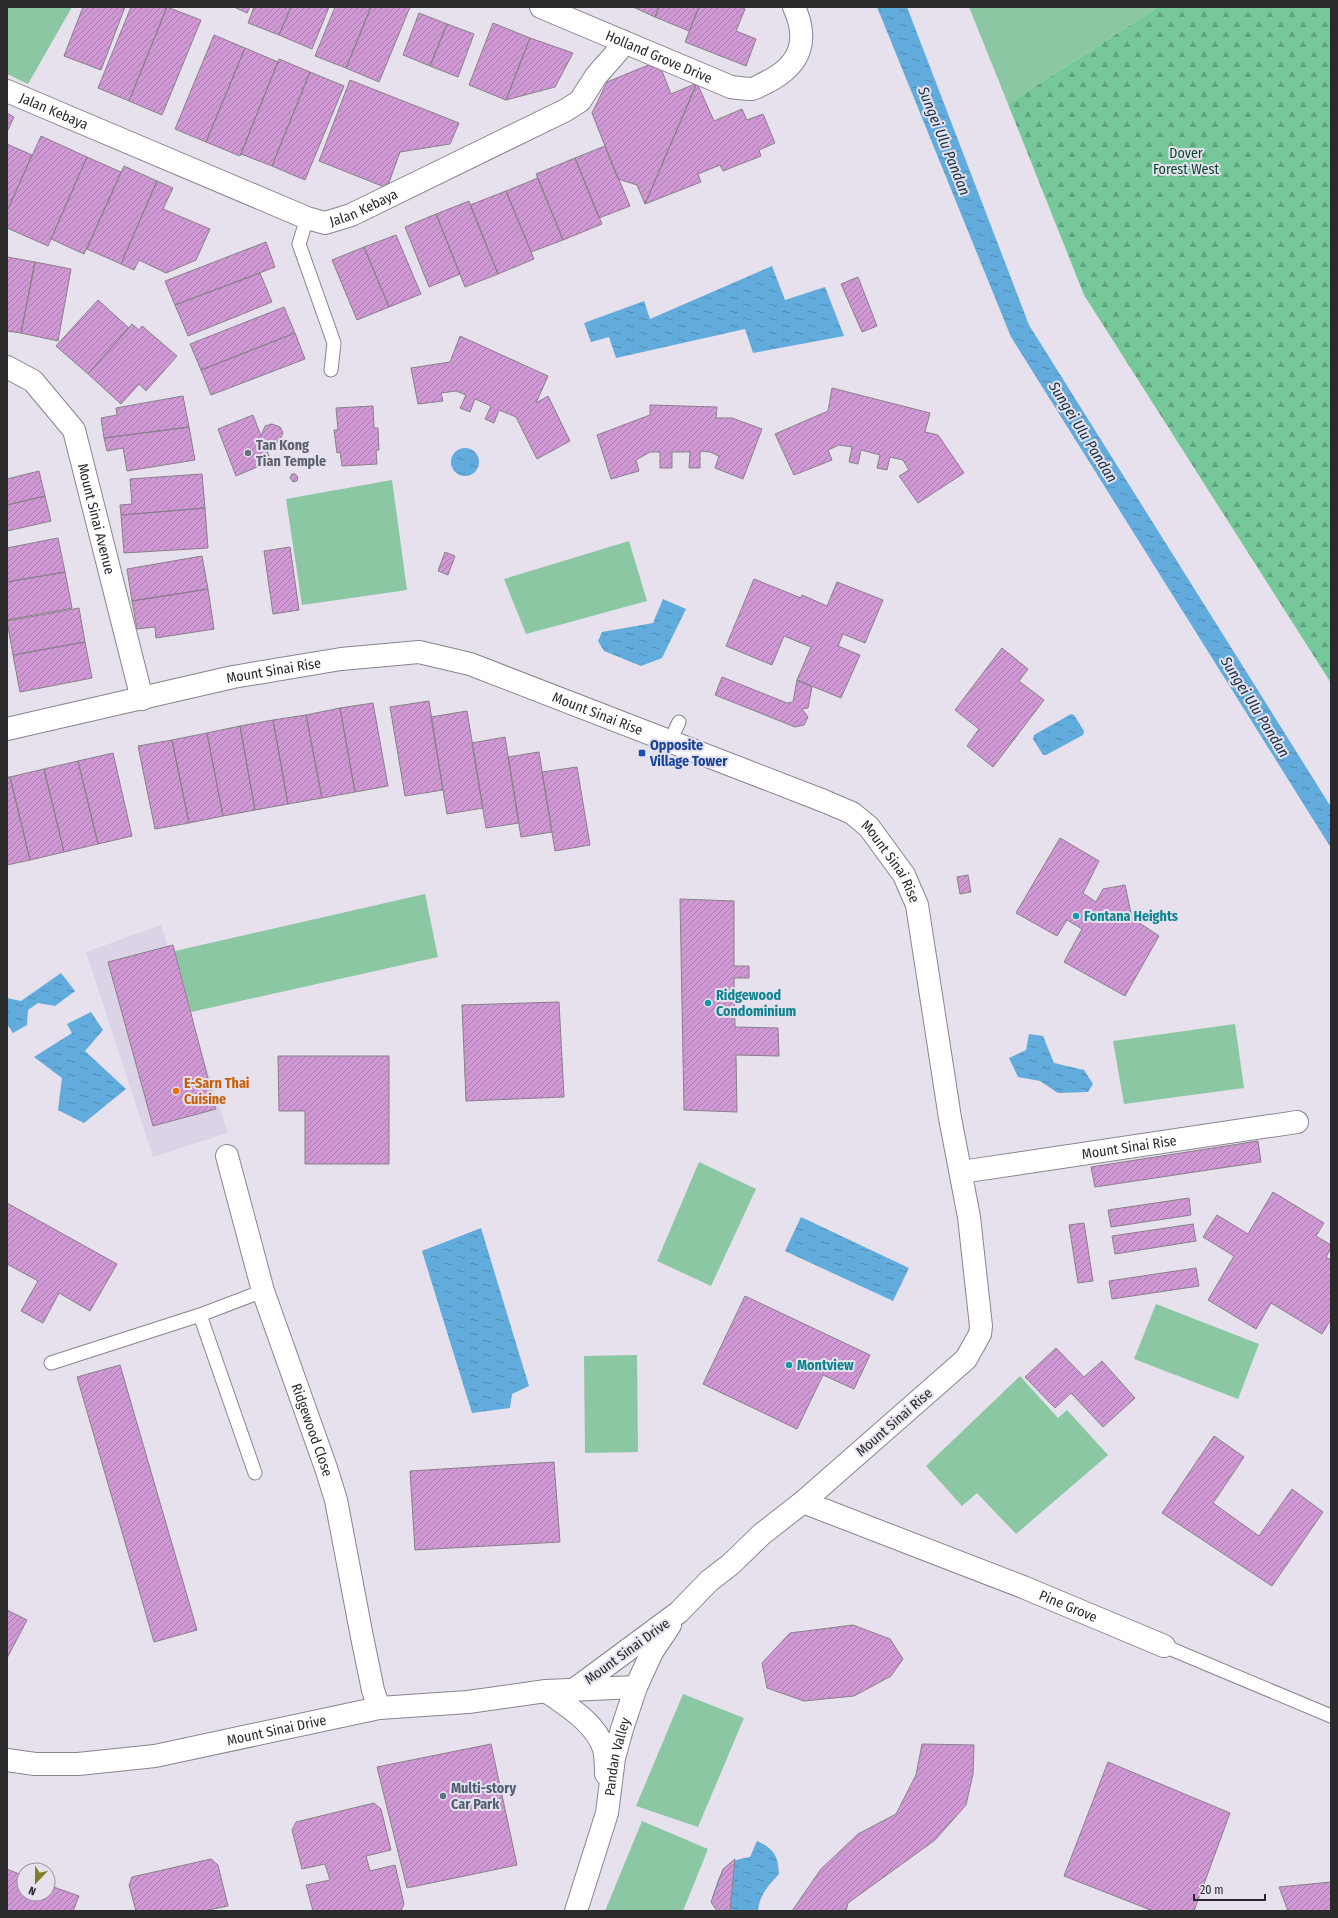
<svg xmlns="http://www.w3.org/2000/svg" width="1338" height="1918" font-family="'Fira Sans Condensed',sans-serif">
  <style>
    .built { fill: #dcd4e6 }
    .green { fill: #8cc7a4 }
    .forest { fill: url(#forest-firs) }
    .water { fill: url(#water-ripples) }
    .building { fill: url(#building-hatch); stroke: #888189 }
    .lines { fill: none; stroke-linecap: round; stroke-linejoin: round }
    .lane-casing { stroke: #89848e; stroke-width: 15 }
    .street-casing { stroke: #89848e; stroke-width: 24 }
    .lane { stroke: #fff; stroke-width: 13 }
    .street { stroke: #fff; stroke-width: 22 }
    .worship-dot { fill: #6b7280; stroke: #e6e1ec; stroke-width: 1.5 }
    .transit-dot { fill: #1a4fb4; stroke: #e6e1ec; stroke-width: 1.5 }
    .culture-dot { fill: #0f9aa8; stroke: #e6e1ec; stroke-width: 1.5 }
    .food-dot { fill: #e8710a; stroke: #e6e1ec; stroke-width: 1.5 }
    .service-dot { fill: #5c6f8a; stroke: #e6e1ec; stroke-width: 1.5 }
    .labels { text-anchor: middle; stroke-width: 4; stroke-linejoin: round; paint-order: stroke }
    .street-label { font-size: 14px; fill: #2a292c; stroke: #e6e1ec }
    .park-label { font-size: 14px; fill: #064a2e; stroke: #e6e1ec }
    .worship-label { font-size: 14px; font-weight: bold; fill: #5b616d; stroke: #e6e1ec; text-anchor: start }
    .transit-label { font-size: 14px; font-weight: bold; fill: #164399; stroke: #e6e1ec; text-anchor: start }
    .culture-label { font-size: 14px; font-weight: bold; fill: #0d838f; stroke: #e6e1ec; text-anchor: start }
    .food-label { font-size: 14px; font-weight: bold; fill: #c56008; stroke: #e6e1ec; text-anchor: start }
    .service-label { font-size: 14px; font-weight: bold; fill: #4e5e75; stroke: #e6e1ec; text-anchor: start }
    .water-label { font-size: 15px; font-style: italic; fill: #103045; stroke: #e6e1ec }
  </style>
  <defs>
    <pattern id="forest-firs" width="22" height="20" patternUnits="userSpaceOnUse"><rect width="22" height="20" fill="#76c89b"/><path d="M5 1l3.5 6h-7zM16 11l3.5 6h-7z" fill="#61a27f"/></pattern>
    <pattern id="water-ripples" width="26" height="14" patternUnits="userSpaceOnUse"><rect width="26" height="14" fill="#62abdd"/><path d="M2 4q2-2 4 0t4 0M15 11q2-2 4 0t4 0" fill="none" stroke="#518bb3"/></pattern>
    <pattern id="building-hatch" width="6" height="6" patternUnits="userSpaceOnUse"><rect width="6" height="6" fill="#d098d4"/><path d="M-1 1l2-2M0 6l6-6M5 7l2-2" fill="none" stroke="#a97cac"/></pattern>
  </defs>
  <rect width="100%" height="100%" fill="#e6e1ec"/>
  <!-- built -->
  <path class="built" d="M 161,925 L 228,1133 L 153,1157 L 86,952 Z"/>
  <!-- green -->
  <path class="green" d="M 7,7 L 72,7 L 28,84 L 7,74 Z
    M 969,7 L 1158,7 L 1008,104 Z
    M 392,480 L 407,590 L 302,605 L 286,499 Z
    M 629,541 L 647,601 L 526,634 L 504,579 Z
    M 425,894 L 438,957 L 191,1012 L 175,951 Z
    M 1235,1024 L 1244,1088 L 1124,1104 L 1113,1041 Z
    M 699,1162 L 756,1189 L 711,1286 L 657,1261 Z
    M 1156,1304 L 1259,1344 L 1238,1399 L 1134,1359 Z
    M 637,1355 L 638,1452 L 585,1453 L 584,1356 Z
    M 1020,1376 L 1058,1418 L 1067,1410 L 1108,1455 L 1016,1534 L 977,1493 L 962,1506 L 926,1466 Z
    M 683,1694 L 744,1718 L 698,1827 L 636,1806 Z
    M 642,1821 L 708,1849 L 683,1911 L 605,1911 Z"/>
  <!-- forest -->
  <path class="forest" d="M 1158,7 L 1331,7 L 1331,683 L 1084,295 L 1008,104 Z"/>
  <!-- water -->
  <path class="water" d="M 877,7 L 907,7 L 1029,325 L 1331,807 L 1331,848 L 1011,337 Z
    M 772,266 L 785,300 L 825,287 L 844,336 L 753,353 L 745,329 L 616,358 L 609,337 L 591,342 L 584,323 L 644,301 L 650,319 Z
    M451 462a14 14 0 1 1 28 0a14 14 0 1 1-28 0Z
    M 663,599 L 686,609 L 662,658 L 641,666 L 604,651 L 598,641 L 602,632 L 653,623 Z
    M 1071,714 L 1074,715 L 1084,731 L 1083,735 L 1046,755 L 1043,755 L 1033,739 L 1034,735 Z
    M 61,973 L 75,991 L 55,1006 L 38,1003 L 28,1010 L 27,1025 L 13,1033 L 7,1024 L 7,998 L 21,1001 Z
    M 91,1012 L 103,1030 L 85,1051 L 126,1089 L 84,1123 L 58,1110 L 62,1078 L 34,1057 L 72,1033 L 67,1024 Z
    M 1029,1034 L 1043,1036 L 1054,1063 L 1084,1070 L 1093,1084 L 1088,1092 L 1058,1093 L 1040,1081 L 1018,1077 L 1009,1058 L 1026,1050 Z
    M 801,1217 L 909,1268 L 893,1301 L 785,1251 Z
    M 481,1228 L 529,1386 L 512,1394 L 510,1408 L 472,1413 L 422,1251 Z
    M 757,1841 C 774,1849 778,1855 779,1874 C 769,1885 759,1895 758,1911 L 717,1911 L 711,1902 C 720,1876 719,1861 750,1857 Z"/>
  <!-- building -->
  <path class="building" d="M 83,7 L 125,7 L 101,70 L 64,56 Z
    M 131,7 L 167,7 L 129,101 L 98,88 Z
    M 167,7 L 201,20 L 162,115 L 129,101 Z
    M 234,7 L 250,7 L 247,13 Z
    M 254,7 L 291,7 L 279,35 L 248,23 Z
    M 291,7 L 329,7 L 312,49 L 279,35 Z
    M 335,7 L 371,7 L 346,68 L 315,56 Z
    M 371,7 L 410,7 L 379,82 L 346,68 Z
    M 633,7 L 659,7 L 655,17 Z
    M 659,7 L 699,7 L 689,31 L 655,17 Z
    M 699,7 L 741,7 L 745,9 L 736,31 L 756,39 L 746,66 L 685,42 Z
    M 419,13 L 447,24 L 430,66 L 403,55 Z
    M 493,23 L 530,38 L 506,100 L 469,85 Z
    M 447,24 L 474,34 L 458,77 L 430,66 Z
    M 214,35 L 245,48 L 206,142 L 175,129 Z
    M 530,38 L 573,53 L 555,87 L 506,100 Z
    M 245,48 L 278,62 L 240,156 L 206,142 Z
    M 279,59 L 310,72 L 272,166 L 241,154 Z
    M 658,61 L 671,94 L 697,83 L 645,204 L 637,185 L 618,179 L 592,113 L 607,82 Z
    M 310,72 L 344,86 L 305,180 L 272,166 Z
    M 350,80 L 459,123 L 450,144 L 400,152 L 387,188 L 319,161 Z
    M 697,83 L 714,121 L 742,109 L 747,120 L 763,114 L 775,143 L 759,150 L 761,156 L 723,171 L 720,165 L 698,174 L 701,182 L 645,204 Z
    M 7,113 L 14,117 L 7,132 Z
    M 41,136 L 87,157 L 48,246 L 7,228 L 7,211 Z
    M 7,144 L 32,155 L 8,209 L 7,209 Z
    M 605,146 L 630,206 L 599,218 L 575,158 Z
    M 87,157 L 121,172 L 84,254 L 51,239 Z
    M 575,158 L 602,224 L 563,240 L 536,174 Z
    M 124,166 L 157,181 L 121,264 L 87,249 Z
    M 538,178 L 563,240 L 531,252 L 506,191 Z
    M 157,181 L 173,188 L 163,209 L 210,229 L 196,260 L 166,273 L 139,260 L 134,270 L 121,264 Z
    M 506,191 L 534,259 L 498,274 L 470,205 Z
    M 469,201 L 498,274 L 465,287 L 436,214 Z
    M 436,214 L 460,274 L 429,287 L 405,227 Z
    M 396,235 L 421,294 L 389,307 L 364,247 Z
    M 266,242 L 275,267 L 175,305 L 165,281 Z
    M 364,247 L 389,307 L 357,320 L 332,260 Z
    M 7,257 L 35,262 L 21,333 L 7,331 Z
    M 35,262 L 71,269 L 58,341 L 21,333 Z
    M 260,273 L 272,302 L 188,336 L 175,305 Z
    M 858,277 L 877,326 L 862,332 L 841,284 Z
    M 98,300 L 129,328 L 88,374 L 56,346 Z
    M 284,307 L 295,333 L 201,370 L 190,344 Z
    M 132,324 L 139,330 L 142,326 L 177,356 L 146,391 L 139,384 L 121,404 L 88,374 Z
    M 295,333 L 305,359 L 211,395 L 201,370 Z
    M 460,336 L 548,376 L 536,403 L 548,396 L 570,441 L 537,459 L 516,417 L 499,410 L 494,423 L 485,419 L 491,406 L 475,399 L 470,412 L 460,408 L 466,395 L 456,391 L 441,393 L 443,401 L 418,404 L 411,368 L 450,362 Z
    M 832,388 L 930,413 L 925,432 L 938,435 L 964,473 L 918,503 L 899,476 L 909,470 L 903,460 L 890,457 L 887,470 L 877,468 L 880,455 L 861,450 L 858,464 L 849,462 L 852,447 L 839,445 L 828,450 L 832,460 L 794,475 L 775,434 L 828,411 Z
    M 183,396 L 189,427 L 104,438 L 101,418 L 117,415 L 116,408 Z
    M 650,405 L 717,407 L 716,418 L 732,418 L 762,429 L 743,479 L 715,468 L 719,456 L 710,452 L 700,451 L 700,468 L 689,468 L 690,452 L 672,452 L 672,468 L 660,468 L 660,452 L 650,452 L 636,460 L 639,471 L 611,479 L 597,435 L 650,415 Z
    M 373,406 L 374,428 L 378,428 L 379,450 L 376,450 L 377,464 L 342,466 L 340,452 L 337,453 L 334,430 L 338,430 L 336,408 Z
    M 253,415 L 261,436 L 265,426 L 272,424 L 280,427 L 283,433 L 279,442 L 273,444 L 263,441 L 271,461 L 236,476 L 218,429 Z
    M 189,427 L 195,460 L 127,471 L 123,448 L 107,451 L 104,438 Z
    M 39,471 L 45,496 L 7,505 L 7,479 Z
    M 202,474 L 205,508 L 121,515 L 120,505 L 132,504 L 130,479 Z
    M 292,474 L 295,474 L 298,477 L 297,481 L 293,482 L 290,478 Z
    M 45,496 L 51,521 L 7,531 L 7,505 Z
    M 205,508 L 208,548 L 124,553 L 121,515 Z
    M 58,538 L 65,572 L 7,582 L 7,548 Z
    M 290,547 L 299,610 L 273,614 L 264,551 Z
    M 445,552 L 455,556 L 448,575 L 438,571 Z
    M 202,556 L 208,589 L 132,601 L 127,569 Z
    M 65,572 L 72,608 L 7,620 L 7,582 Z
    M 754,579 L 801,598 L 802,595 L 827,606 L 837,582 L 883,600 L 865,643 L 843,634 L 838,646 L 860,655 L 841,698 L 797,680 L 811,647 L 784,636 L 772,665 L 726,646 Z
    M 208,589 L 214,629 L 156,638 L 155,627 L 137,629 L 132,601 Z
    M 79,608 L 85,642 L 13,655 L 7,621 Z
    M 85,642 L 92,678 L 20,692 L 13,655 Z
    M 1002,648 L 1028,669 L 1019,681 L 1044,700 L 993,767 L 967,746 L 979,729 L 955,710 Z
    M 722,677 L 787,703 L 793,702 L 797,680 L 812,687 L 808,708 L 802,709 L 808,717 L 804,725 L 795,727 L 715,695 Z
    M 429,701 L 443,790 L 405,796 L 390,707 Z
    M 373,703 L 388,786 L 355,792 L 340,708 Z
    M 340,708 L 355,792 L 322,798 L 306,715 Z
    M 467,711 L 483,808 L 447,814 L 431,717 Z
    M 306,715 L 322,798 L 288,804 L 273,720 Z
    M 273,720 L 288,804 L 255,810 L 240,726 Z
    M 240,726 L 255,810 L 223,816 L 207,733 Z
    M 207,733 L 223,816 L 189,823 L 172,740 Z
    M 505,737 L 519,823 L 486,828 L 472,743 Z
    M 172,740 L 189,823 L 155,829 L 138,746 Z
    M 539,752 L 552,832 L 521,837 L 508,757 Z
    M 113,753 L 132,836 L 98,844 L 78,761 Z
    M 78,761 L 98,844 L 64,852 L 44,769 Z
    M 577,767 L 590,845 L 555,851 L 542,772 Z
    M 44,769 L 64,852 L 30,860 L 10,777 Z
    M 7,777 L 10,777 L 30,860 L 7,865 Z
    M 1060,838 L 1099,861 L 1083,893 L 1096,902 L 1103,889 L 1125,885 L 1132,918 L 1159,936 L 1125,996 L 1064,962 L 1082,929 L 1067,920 L 1057,936 L 1016,913 Z
    M 968,875 L 971,892 L 960,894 L 957,877 Z
    M 680,899 L 734,901 L 734,966 L 749,966 L 749,978 L 734,978 L 735,1027 L 778,1028 L 779,1056 L 736,1055 L 737,1112 L 684,1110 Z
    M 173,945 L 216,1109 L 153,1126 L 108,962 Z
    M 559,1002 L 564,1097 L 466,1101 L 462,1005 Z
    M 278,1056 L 389,1056 L 389,1164 L 305,1164 L 305,1111 L 279,1111 Z
    M 1258,1141 L 1261,1162 L 1095,1187 L 1091,1167 Z
    M 1273,1192 L 1324,1223 L 1316,1236 L 1331,1245 L 1331,1248 L 1326,1257 L 1331,1260 L 1331,1319 L 1322,1334 L 1271,1303 L 1256,1329 L 1208,1300 L 1234,1256 L 1203,1237 L 1217,1215 L 1248,1234 Z
    M 1189,1198 L 1191,1215 L 1111,1227 L 1108,1210 Z
    M 7,1203 L 117,1264 L 90,1311 L 59,1293 L 43,1323 L 21,1311 L 38,1281 L 7,1264 Z
    M 1084,1223 L 1093,1281 L 1078,1283 L 1069,1225 Z
    M 1193,1224 L 1196,1241 L 1115,1254 L 1112,1236 Z
    M 1196,1268 L 1199,1286 L 1112,1299 L 1109,1281 Z
    M 745,1296 L 870,1355 L 854,1389 L 823,1375 L 797,1429 L 703,1384 Z
    M 1056,1348 L 1084,1377 L 1102,1361 L 1135,1398 L 1103,1427 L 1071,1393 L 1055,1408 L 1025,1377 Z
    M 120,1365 L 197,1630 L 154,1642 L 77,1377 Z
    M 1214,1436 L 1244,1457 L 1213,1503 L 1259,1536 L 1292,1489 L 1323,1512 L 1272,1586 L 1162,1513 Z
    M 554,1462 L 560,1542 L 415,1550 L 410,1471 Z
    M 7,1610 L 27,1620 L 7,1658 Z
    M 853,1625 L 890,1639 L 903,1659 L 891,1676 L 854,1696 L 804,1701 L 767,1688 L 762,1663 L 790,1633 Z
    M 491,1744 L 517,1865 L 407,1888 L 377,1767 Z
    M 922,1744 L 974,1745 L 973,1774 L 966,1805 L 935,1840 L 848,1903 L 846,1911 L 792,1911 L 821,1869 L 858,1834 L 896,1814 L 916,1775 Z
    M 1108,1762 L 1230,1813 L 1194,1911 L 1153,1911 L 1064,1876 Z
    M 374,1803 L 381,1809 L 391,1850 L 366,1856 L 370,1871 L 395,1865 L 404,1904 L 401,1911 L 313,1911 L 306,1885 L 330,1880 L 325,1864 L 302,1869 L 292,1830 L 296,1822 Z
    M 211,1859 L 218,1865 L 228,1906 L 204,1911 L 136,1911 L 129,1885 L 132,1877 Z
    M 735,1859 L 730,1911 L 717,1911 L 711,1902 L 723,1869 Z
    M 7,1869 L 24,1876 L 24,1894 L 48,1894 L 48,1885 L 79,1896 L 73,1911 L 7,1911 Z
    M 1331,1882 L 1331,1911 L 1288,1911 L 1279,1887 Z"/>
  <g class="lines">
    <!-- lane casing -->
    <g class="lane-casing">
      <path id="lane" d="M 307,218 L 299,244 L 334,343 L 331,370
        M 670,741 L 679,722
        M 200,1315 L 255,1473
        M 51,1363 L 200,1315 L 263,1291
        M 1164,1646 L 1331,1716"/>
    </g>
    <!-- street casing -->
    <g class="street-casing">
      <g id="street">
        <path id="s1" d="M 541,7 L 731,87 C 738,88 745,89 752,89 C 757,88 764,83 769,81 C 801,64 809,40 794,7"/>
        <path id="s2" d="M 7,91 L 307,218 L 325,223 L 351,215 L 566,110 L 580,101 L 596,76 L 618,51 L 622,41"/>
        <path id="s3" d="M 7,367 L 33,381 L 74,430 L 142,699"/>
        <path id="s4" d="M 7,729 L 233,677 L 341,659 L 419,652 L 470,664 L 824,801 L 852,813 L 869,827 L 904,875 L 917,905 L 950,1118 L 969,1217 L 981,1326 L 980,1334 L 966,1359 L 803,1502 L 762,1534 L 731,1564 L 709,1581 L 679,1612 L 575,1689"/>
        <path id="s5" d="M 227,1156 L 263,1291 L 326,1468 L 336,1500 L 362,1637 L 373,1690 L 379,1708"/>
        <path id="s6" d="M 961,1172 L 1297,1122"/>
        <path id="s7" d="M 803,1502 L 1023,1587 L 1164,1646"/>
        <path d="M 546,1691 C 567,1706 596,1723 604,1749 C 606,1757 606,1767 606,1774"/>
        <path id="s8" d="M 7,1760 L 35,1764 L 78,1764 L 155,1756 L 379,1708 L 468,1702 L 546,1691 L 636,1687"/>
        <path id="s9" d="M 576,1911 L 607,1813 L 614,1758 L 622,1729 L 636,1687 L 652,1652 L 670,1625"/>
      </g>
    </g>
    <!-- lane -->
    <use href="#lane" class="lane"/>
    <!-- street -->
    <use href="#street" class="street"/>
  </g>
  <!-- markers -->
  <circle class="worship-dot" cx="248" cy="453" r="4"/>
  <rect class="transit-dot" x="638" y="749" width="8" height="8" rx="2"/>
  <g class="culture-dot">
    <circle cx="1076" cy="916" r="4"/>
    <circle cx="708" cy="1003" r="4"/>
    <circle cx="789" cy="1365" r="4"/>
  </g>
  <circle class="food-dot" cx="176" cy="1091" r="4"/>
  <circle class="service-dot" cx="443" cy="1796" r="4"/>
  <g class="labels">
    <!-- street labels -->
    <g class="street-label">
      <text dy="5" stroke="none"><textPath href="#s1" startOffset="128">Holland Grove Drive</textPath></text>
      <text dy="5" stroke="none"><textPath href="#s2" startOffset="51">Jalan Kebaya</textPath></text>
      <text dy="5" stroke="none"><textPath href="#s2" startOffset="386">Jalan Kebaya</textPath></text>
      <text dy="5" stroke="none"><textPath href="#s3" startOffset="185">Mount Sinai Avenue</textPath></text>
      <text dy="5" stroke="none"><textPath href="#s4" startOffset="273">Mount Sinai Rise</textPath></text>
      <text dy="5" stroke="none"><textPath href="#s4" startOffset="609">Mount Sinai Rise</textPath></text>
      <text dy="5" stroke="none"><textPath href="#s4" startOffset="945">Mount Sinai Rise</textPath></text>
      <text dy="5" stroke="none"><textPath href="#s6" startOffset="170">Mount Sinai Rise</textPath></text>
      <text transform="translate(894 1422) rotate(-41)" y="5">Mount Sinai Rise</text>
      <text dy="5" stroke="none"><textPath href="#s5" startOffset="287">Ridgewood Close</textPath></text>
      <text dy="5" stroke="none"><textPath href="#s7" startOffset="285">Pine Grove</textPath></text>
      <text transform="translate(627 1651) rotate(-36)" y="5">Mount Sinai Drive</text>
      <text dy="5" stroke="none"><textPath href="#s8" startOffset="273">Mount Sinai Drive</textPath></text>
      <text dy="5" stroke="none"><textPath href="#s9" startOffset="160">Pandan Valley</textPath></text>
    </g>
    <!-- park labels -->
    <g class="park-label">
      <text x="1186" y="158">Dover<tspan x="1186" dy="16">Forest West</tspan></text>
    </g>
    <!-- worship labels -->
    <g class="worship-label">
      <text x="256" y="450">Tan Kong<tspan x="256" dy="16">Tian Temple</tspan></text>
    </g>
    <!-- transit labels -->
    <g class="transit-label">
      <text x="650" y="750">Opposite<tspan x="650" dy="16">Village Tower</tspan></text>
    </g>
    <!-- culture labels -->
    <g class="culture-label">
      <text x="1084" y="921">Fontana Heights</text>
      <text x="716" y="1000">Ridgewood<tspan x="716" dy="16">Condominium</tspan></text>
      <text x="797" y="1370">Montview</text>
    </g>
    <!-- food labels -->
    <g class="food-label">
      <text x="184" y="1088">E-Sarn Thai<tspan x="184" dy="16">Cuisine</tspan></text>
    </g>
    <!-- service labels -->
    <g class="service-label">
      <text x="451" y="1793">Multi-story<tspan x="451" dy="16">Car Park</tspan></text>
    </g>
    <!-- water labels -->
    <g class="water-label">
      <text transform="translate(944 141) rotate(68)" y="5">Sungei Ulu Pandan</text>
      <text transform="translate(1083 432) rotate(58)" y="5">Sungei Ulu Pandan</text>
      <text transform="translate(1255 707) rotate(58)" y="5">Sungei Ulu Pandan</text>
    </g>
  </g>
  <!-- border -->
  <rect width="1338" height="1918" fill="none" stroke="#2a292c" stroke-width="16"/>
  <!-- north arrow -->
  <g transform="translate(36 1882) rotate(202)"><circle r="19" fill="#e6e1ec" stroke="#9b979f"/>
  <path d="M0-3L7 15L0 10L-7 15Z" fill="#7e7f28"/>
  <text y="-6" font-size="11" font-weight="bold" text-anchor="middle" fill="#2a292c">N</text>
  </g>
  <!-- scale -->
  <path d="M1194 1894v6h71v-6" fill="none" stroke="#2a292c" stroke-width="2"/>
  <text x="1200" y="1894" font-size="12" fill="#2a292c" stroke="#e6e1ec" stroke-width="3" paint-order="stroke">20 m</text>
</svg>
